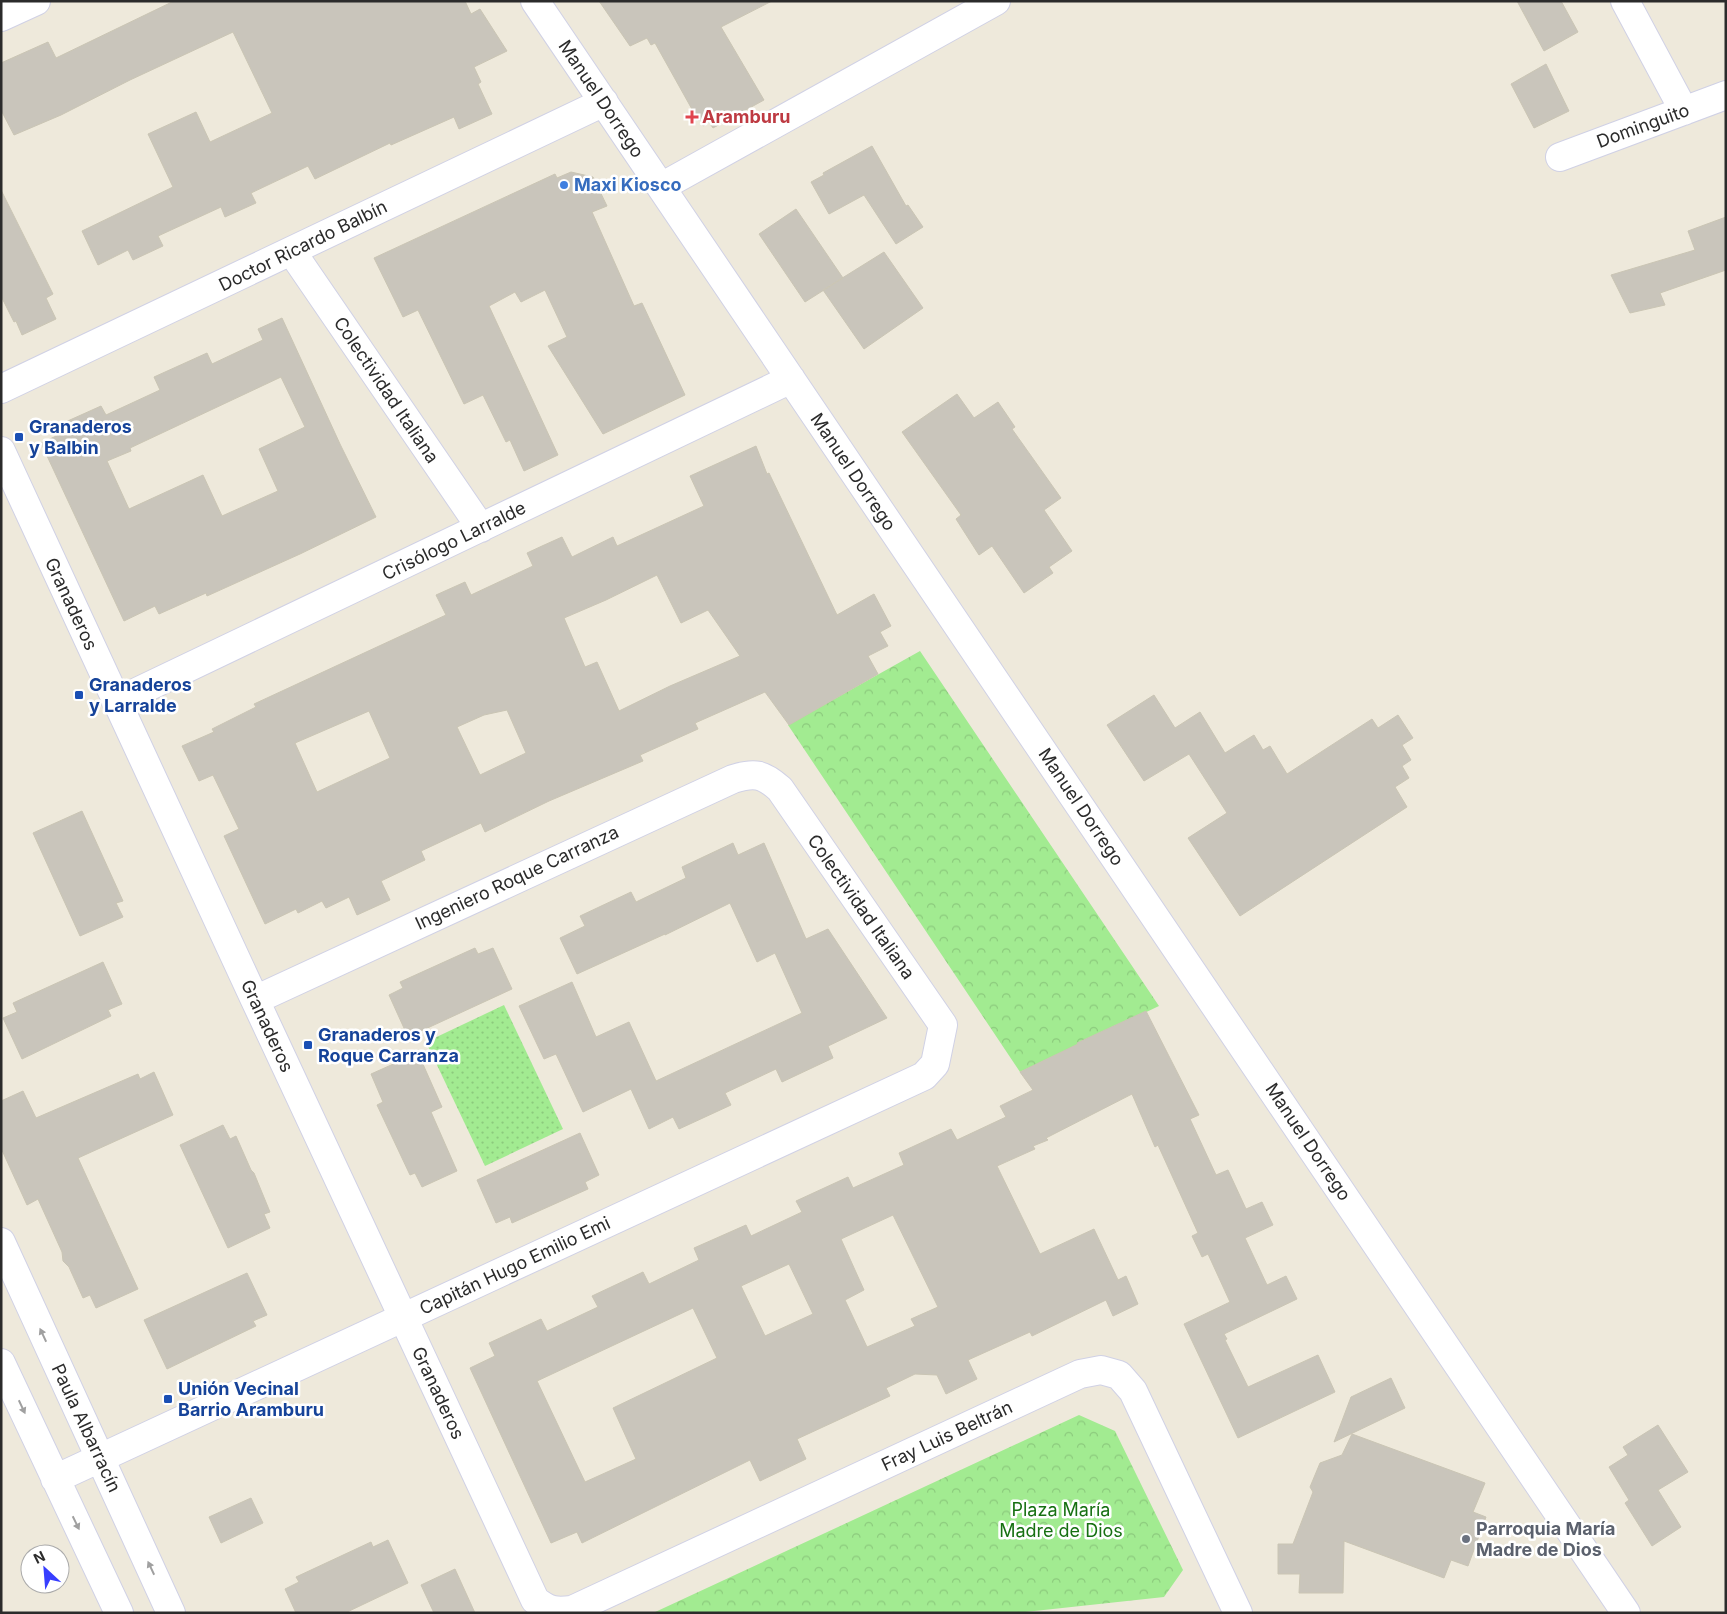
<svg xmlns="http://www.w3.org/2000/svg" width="1727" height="1614" font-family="Inter,sans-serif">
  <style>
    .grass { fill: url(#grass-dots) }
    .park { fill: url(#park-crowns) }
    .building { fill: #c9c5bb; stroke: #cac5b4; fill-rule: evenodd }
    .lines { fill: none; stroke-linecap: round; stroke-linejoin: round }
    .street-casing { stroke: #d0d1e5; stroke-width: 30 }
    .street { stroke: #fff; stroke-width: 28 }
    .oneway { fill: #a0a0a0 }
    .health-dot { fill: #e0444e; stroke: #fff; stroke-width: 2 }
    .shop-dot { fill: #3f7fe0; stroke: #fff; stroke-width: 2 }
    .transit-dot { fill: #1a4fb4; stroke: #fff; stroke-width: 2 }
    .worship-dot { fill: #6b7280; stroke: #fff; stroke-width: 2 }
    .labels { text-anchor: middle; stroke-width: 5; stroke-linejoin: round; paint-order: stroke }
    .street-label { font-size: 18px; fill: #2b2b2b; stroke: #fff }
    .health-label { font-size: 18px; font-weight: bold; fill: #be3a42; stroke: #fff; text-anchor: start }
    .shop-label { font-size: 18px; font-weight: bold; fill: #366cbe; stroke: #fff; text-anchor: start }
    .transit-label { font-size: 18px; font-weight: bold; fill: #164399; stroke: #fff; text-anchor: start }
    .park-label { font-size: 18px; fill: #177012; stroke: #fff }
    .worship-label { font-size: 18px; font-weight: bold; fill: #5b616d; stroke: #fff; text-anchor: start }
  </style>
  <defs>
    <pattern id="grass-dots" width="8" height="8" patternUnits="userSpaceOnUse" patternTransform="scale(1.25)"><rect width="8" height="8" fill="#a2eb91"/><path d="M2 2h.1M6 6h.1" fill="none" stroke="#8cca7d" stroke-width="1.8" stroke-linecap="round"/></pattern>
    <pattern id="park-crowns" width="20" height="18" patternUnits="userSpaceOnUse" patternTransform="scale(1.25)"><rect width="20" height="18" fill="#a2eb91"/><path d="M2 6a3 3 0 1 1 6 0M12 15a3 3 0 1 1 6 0" fill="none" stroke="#8cca7d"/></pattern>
  </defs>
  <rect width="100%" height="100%" fill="#eee9db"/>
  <!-- grass -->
  <path class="grass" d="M 504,1005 L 563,1129 L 485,1166 L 426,1042 Z"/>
  <!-- park -->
  <path class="park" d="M 920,651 L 1159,1006 L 1020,1072 L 788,725 Z
    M 1079,1415 L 1115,1431 L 1183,1570 L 1164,1597 L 1015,1613 L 653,1613 Z"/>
  <!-- building -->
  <path class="building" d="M 174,1 L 465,1 L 471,14 L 480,9 L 507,51 L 474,67 L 481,82 L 478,84 L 492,114 L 459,129 L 454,117 L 391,145 L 390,143 L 315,179 L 308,166 L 251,193 L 256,203 L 225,217 L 221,207 L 158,236 L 163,246 L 133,260 L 128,250 L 98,265 L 82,231 L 173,187 L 148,134 L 196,112 L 210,142 L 272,113 L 233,32 L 130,80 L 61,115 L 14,135 L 1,110 L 1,63 L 48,42 L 56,58 Z
    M 599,1 L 772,1 L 721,27 L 764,100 L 713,128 L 709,122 L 703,126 L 700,120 L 698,120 L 655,43 L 651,45 L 647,38 L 630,46 Z
    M 1517,1 L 1561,1 L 1578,32 L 1544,51 Z
    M 1546,64 L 1569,111 L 1534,128 L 1511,84 Z
    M 872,146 L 906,206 L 908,205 L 923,227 L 896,244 L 864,195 L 829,214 L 811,182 L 824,175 L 823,173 Z
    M 571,172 L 593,177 L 607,206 L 592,212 L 634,306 L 642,303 L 685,395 L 603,434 L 548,346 L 567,337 L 545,290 L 521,302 L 515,292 L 489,306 L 558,455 L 524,471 L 510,440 L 506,442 L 483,395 L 464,404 L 418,310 L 403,317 L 374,258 L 555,174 L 557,178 Z
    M 1,190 L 53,294 L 46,298 L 56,319 L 22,335 L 16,321 L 14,322 L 1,296 Z
    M 796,209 L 843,278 L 805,302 L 759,234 Z
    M 1726,217 L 1726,270 L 1660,293 L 1665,305 L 1630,313 L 1611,275 L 1695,250 L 1688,231 Z
    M 884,252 L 923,308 L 864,349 L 823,290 Z
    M 282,318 L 340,444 L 376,517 L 300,554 L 207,596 L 206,593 L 159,614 L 155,606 L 124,621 L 41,443 L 65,432 L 61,424 L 101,406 L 106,415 L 160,390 L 154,377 L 207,353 L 212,364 L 263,340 L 258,329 ZM 281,377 L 305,427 L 259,449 L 278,491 L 222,516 L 203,475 L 129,509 L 107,461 L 131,451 L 130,448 Z
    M 957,394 L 974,418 L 998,402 L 1015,427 L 1012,429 L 1061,498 L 1044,510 L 1072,551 L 1049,567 L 1053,573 L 1024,593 L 992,546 L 979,555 L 956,519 L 961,515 L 902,432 Z
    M 756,446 L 767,474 L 769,473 L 837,615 L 874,594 L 891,626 L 880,632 L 888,646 L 868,656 L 878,674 L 789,725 L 765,692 L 695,723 L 698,729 L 640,755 L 643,761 L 549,801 L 485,832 L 481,823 L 421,851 L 425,860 L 381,881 L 390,900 L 357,915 L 349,897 L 326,908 L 322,901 L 298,913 L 296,909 L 265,924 L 224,836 L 239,829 L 213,775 L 199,781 L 182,746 L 214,732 L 212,729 L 256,707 L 254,704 L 446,615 L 436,595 L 465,582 L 471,595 L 533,566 L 527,553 L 542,546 L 562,537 L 572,557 L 613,537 L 617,546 L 704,506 L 690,476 ZM 657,575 L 681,623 L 708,610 L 740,656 L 670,686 L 619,711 L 597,662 L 585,667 L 564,618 L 606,600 ZM 507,710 L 526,753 L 480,775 L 457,727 L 484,715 ZM 369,711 L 390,758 L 317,792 L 295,743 Z
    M 1154,695 L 1175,728 L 1200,712 L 1225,753 L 1254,735 L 1263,750 L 1270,746 L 1287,774 L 1372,719 L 1378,728 L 1398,715 L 1413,738 L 1402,745 L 1411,760 L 1402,766 L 1409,778 L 1395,787 L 1407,807 L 1240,916 L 1188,838 L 1227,813 L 1189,754 L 1144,781 L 1107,725 Z
    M 82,811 L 123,901 L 116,903 L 123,917 L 80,936 L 33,833 Z
    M 733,843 L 738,855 L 764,843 L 806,939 L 828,929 L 887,1018 L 828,1046 L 833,1058 L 782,1082 L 776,1069 L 725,1093 L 731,1105 L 679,1129 L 673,1117 L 649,1129 L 631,1089 L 583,1112 L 556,1054 L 544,1059 L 519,1006 L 572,982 L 596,1037 L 629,1022 L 656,1081 L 802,1013 L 775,953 L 757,962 L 730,903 L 665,935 L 665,934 L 577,974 L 560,938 L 585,926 L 580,916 L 631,892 L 636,902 L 686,878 L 682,867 Z
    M 475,948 L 478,954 L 493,948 L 512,989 L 408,1037 L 389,995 L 403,988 L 400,982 Z
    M 103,962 L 122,1004 L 108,1010 L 111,1016 L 22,1059 L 3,1018 L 17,1012 L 13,1003 Z
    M 1146,1011 L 1199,1115 L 1190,1119 L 1216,1175 L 1228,1170 L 1246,1209 L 1262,1202 L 1273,1225 L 1245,1238 L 1267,1285 L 1286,1276 L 1297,1299 L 1224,1334 L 1227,1339 L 1225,1340 L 1248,1387 L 1318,1355 L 1335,1392 L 1238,1438 L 1184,1324 L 1230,1302 L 1208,1254 L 1202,1257 L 1192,1236 L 1198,1233 L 1158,1145 L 1155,1147 L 1132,1094 L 1046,1138 L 1048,1140 L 1033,1146 L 1035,1149 L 997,1166 L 1040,1254 L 1094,1229 L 1118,1280 L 1126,1276 L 1138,1304 L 1113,1316 L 1106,1300 L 1032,1336 L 1030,1332 L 968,1360 L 977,1379 L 946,1394 L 937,1375 L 915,1374 L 886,1388 L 890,1396 L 797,1439 L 806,1459 L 760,1481 L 750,1460 L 582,1543 L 577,1532 L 551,1543 L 470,1368 L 495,1356 L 489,1343 L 541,1319 L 547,1331 L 598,1307 L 592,1296 L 643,1272 L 649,1284 L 699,1260 L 694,1248 L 746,1225 L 751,1236 L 802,1212 L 796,1201 L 848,1177 L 853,1188 L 904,1165 L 899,1153 L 951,1129 L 957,1140 L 1006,1117 L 1000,1106 L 1033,1090 L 1020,1072 L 1078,1044 L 1077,1043 ZM 893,1215 L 938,1307 L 911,1319 L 915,1326 L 867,1347 L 845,1300 L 864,1290 L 841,1239 ZM 789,1264 L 813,1314 L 765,1336 L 741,1286 ZM 693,1308 L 717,1358 L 613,1408 L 636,1459 L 585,1482 L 537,1381 Z
    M 418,1053 L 442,1107 L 431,1112 L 457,1171 L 422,1187 L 415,1173 L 410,1175 L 377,1105 L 383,1102 L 371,1074 Z
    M 154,1072 L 173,1115 L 78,1158 L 138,1289 L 96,1308 L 90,1295 L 83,1298 L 69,1267 L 63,1261 L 62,1252 L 38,1199 L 27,1205 L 1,1148 L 1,1101 L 23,1091 L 36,1118 L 138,1074 L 140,1079 Z
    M 223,1125 L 230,1139 L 236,1136 L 251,1170 L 254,1173 L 270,1212 L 264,1214 L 270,1228 L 228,1248 L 180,1145 Z
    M 580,1133 L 599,1175 L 585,1182 L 588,1189 L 512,1223 L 510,1217 L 496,1223 L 477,1180 Z
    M 247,1273 L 267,1315 L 253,1321 L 256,1326 L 167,1369 L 144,1320 Z
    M 1391,1378 L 1405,1408 L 1334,1442 L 1351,1397 Z
    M 1658,1425 L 1688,1472 L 1658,1490 L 1681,1527 L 1652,1546 L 1625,1503 L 1629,1500 L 1609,1467 L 1628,1455 L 1623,1447 Z
    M 1352,1434 L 1485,1483 L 1473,1512 L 1486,1517 L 1468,1566 L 1451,1560 L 1444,1578 L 1344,1541 L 1343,1593 L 1299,1593 L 1300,1574 L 1278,1574 L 1278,1544 L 1293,1544 L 1313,1492 L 1310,1487 L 1320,1463 L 1342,1455 Z
    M 251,1498 L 263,1523 L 221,1543 L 209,1517 Z
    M 388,1540 L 408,1583 L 345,1613 L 296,1613 L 285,1589 L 299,1582 L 296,1577 L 371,1542 L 373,1547 Z
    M 455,1569 L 475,1613 L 434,1613 L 421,1585 Z"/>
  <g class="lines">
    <!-- street casing -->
    <g class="street-casing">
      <path id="street" d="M 535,1 L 1626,1613
        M 1625,1 L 1684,111
        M 1,17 L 36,1
        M 1560,157 L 1726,95
        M 661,187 L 996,1
        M 292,252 L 481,528
        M 1,389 L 604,102
        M 1,451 L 255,1000 L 535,1600 C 549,1611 555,1612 572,1610 L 1080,1374 L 1101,1370 L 1119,1375 L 1133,1391 L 1238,1613
        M 116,702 L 791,379
        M 1,1242 L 171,1613
        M 1,1363 L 119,1613
        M 55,1479 L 924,1076 L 935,1064 L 943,1025 L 780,789 C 763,774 755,772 733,779 L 255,1000"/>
    </g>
    <!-- street -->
    <use href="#street" class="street"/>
  </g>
  <!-- one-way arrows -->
  <defs><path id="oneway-solid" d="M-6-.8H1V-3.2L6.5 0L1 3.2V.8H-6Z" transform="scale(1.25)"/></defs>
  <g class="oneway">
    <use href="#oneway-solid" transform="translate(43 1335) rotate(-115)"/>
    <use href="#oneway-solid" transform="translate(22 1407) rotate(65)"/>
    <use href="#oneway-solid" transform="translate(76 1523) rotate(64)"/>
    <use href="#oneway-solid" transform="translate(151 1568) rotate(-115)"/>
  </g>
  <!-- markers -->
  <path class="health-dot" d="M689.5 109.5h5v5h5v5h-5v5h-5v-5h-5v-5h5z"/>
  <circle class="shop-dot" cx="564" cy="185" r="5"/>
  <g class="transit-dot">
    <rect x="14" y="432" width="10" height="10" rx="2.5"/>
    <rect x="74" y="690" width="10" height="10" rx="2.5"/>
    <rect x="303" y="1040" width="10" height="10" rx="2.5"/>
    <rect x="163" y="1394" width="10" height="10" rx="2.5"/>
  </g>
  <circle class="worship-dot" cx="1466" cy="1539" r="5"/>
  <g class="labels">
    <!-- street labels -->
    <g class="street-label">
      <text transform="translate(601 99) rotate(56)" y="6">Manuel Dorrego</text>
      <text transform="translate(1643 126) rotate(-20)" y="6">Dominguito</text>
      <text transform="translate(303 246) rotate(-26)" y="6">Doctor Ricardo Balbín</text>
      <text transform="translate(386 390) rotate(56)" y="6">Colectividad Italiana</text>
      <text transform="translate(853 472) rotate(56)" y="6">Manuel Dorrego</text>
      <text transform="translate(454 541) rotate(-26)" y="6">Crisólogo Larralde</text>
      <text transform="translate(71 604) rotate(65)" y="6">Granaderos</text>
      <text transform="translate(1081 807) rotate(56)" y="6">Manuel Dorrego</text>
      <text transform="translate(517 878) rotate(-25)" y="6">Ingeniero Roque Carranza</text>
      <text transform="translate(861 907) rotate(55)" y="6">Colectividad Italiana</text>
      <text transform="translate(267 1026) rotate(65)" y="6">Granaderos</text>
      <text transform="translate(1308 1142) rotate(56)" y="6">Manuel Dorrego</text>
      <text transform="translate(515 1266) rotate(-25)" y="6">Capitán Hugo Emilio Emi</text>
      <text transform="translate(438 1393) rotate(65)" y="6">Granaderos</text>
      <text transform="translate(86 1428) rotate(65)" y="6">Paula Albarracín</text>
      <text transform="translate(947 1436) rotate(-25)" y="6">Fray Luis Beltrán</text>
    </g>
    <!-- health labels -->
    <g class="health-label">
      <text x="702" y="123">Aramburu</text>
    </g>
    <!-- shop labels -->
    <g class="shop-label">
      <text x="574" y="191">Maxi Kiosco</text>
    </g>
    <!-- transit labels -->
    <g class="transit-label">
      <text x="29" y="433">Granaderos<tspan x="29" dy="21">y Balbin</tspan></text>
      <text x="89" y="691">Granaderos<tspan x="89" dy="21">y Larralde</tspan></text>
      <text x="318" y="1041">Granaderos y<tspan x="318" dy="21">Roque Carranza</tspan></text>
      <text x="178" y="1395">Unión Vecinal<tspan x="178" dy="21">Barrio Aramburu</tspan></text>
    </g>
    <!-- park labels -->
    <g class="park-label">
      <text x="1061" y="1516">Plaza María<tspan x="1061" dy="21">Madre de Dios</tspan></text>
    </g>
    <!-- worship labels -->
    <g class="worship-label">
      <text x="1476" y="1535">Parroquia María<tspan x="1476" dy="21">Madre de Dios</tspan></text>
    </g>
  </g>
  <!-- border -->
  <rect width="1727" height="1614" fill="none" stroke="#2b2b2b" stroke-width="5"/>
  <!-- north arrow -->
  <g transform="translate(45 1569) rotate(334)"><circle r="24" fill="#ffffff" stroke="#aaaaaa"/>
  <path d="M0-4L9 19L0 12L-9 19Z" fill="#373eff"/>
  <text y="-8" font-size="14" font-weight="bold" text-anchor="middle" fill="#2b2b2b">N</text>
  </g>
</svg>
